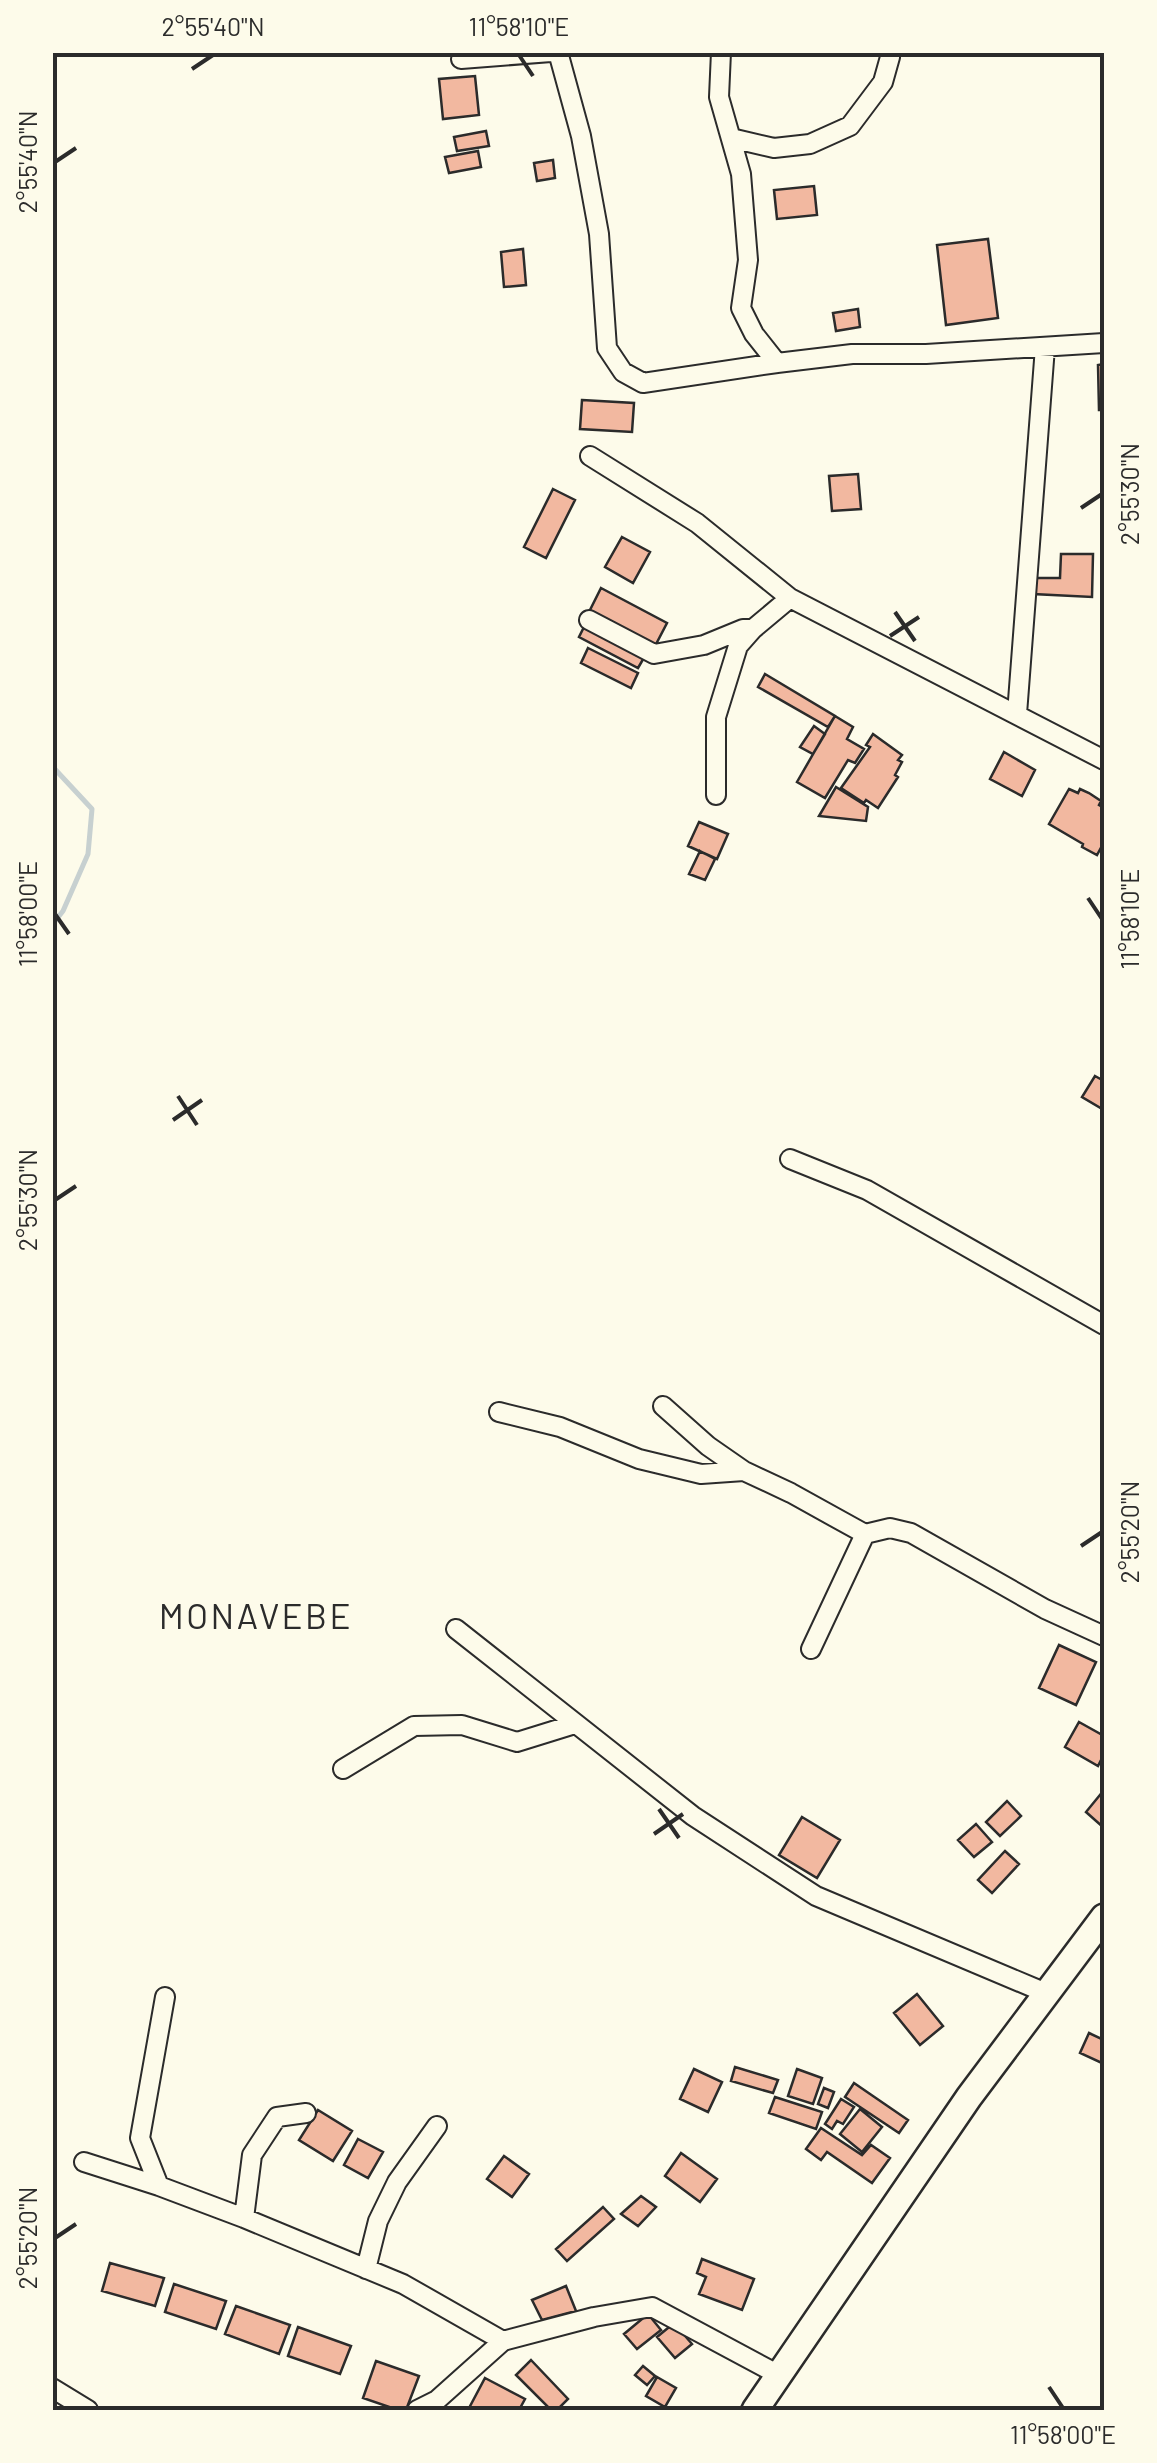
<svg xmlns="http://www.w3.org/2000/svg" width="1157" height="2463" font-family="Barlow,sans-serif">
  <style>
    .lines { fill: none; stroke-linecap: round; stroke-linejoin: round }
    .stream { stroke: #c7d0d0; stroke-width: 5 }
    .building { fill: #f2b8a0; stroke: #2b2b2b; stroke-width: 2.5 }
    .street-casing { stroke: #2b2b2b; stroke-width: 22 }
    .secondary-casing { stroke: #2b2b2b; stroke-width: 30 }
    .street { stroke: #fdfbea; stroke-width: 18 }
    .secondary { stroke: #fdfbea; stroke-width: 25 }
    .ticks { fill: none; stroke: #2b2b2b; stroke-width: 4 }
    .labels { text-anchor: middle; stroke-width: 8; stroke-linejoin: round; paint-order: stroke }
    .quarter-label { font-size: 35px; letter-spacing: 2.5px; fill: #2b2b2b; stroke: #fdfbea }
    .neatline { fill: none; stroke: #2b2b2b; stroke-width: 4 }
    .ticks-label { font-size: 25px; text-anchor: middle; fill: #2b2b2b }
  </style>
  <rect width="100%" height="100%" fill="#fdfbea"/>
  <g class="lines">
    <!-- stream -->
    <path class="stream" d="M 52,766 L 92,809 L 88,854 L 63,911 L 52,925"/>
  </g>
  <!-- building -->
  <path class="building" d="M 475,76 L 479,115 L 443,119 L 439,79 Z
    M 486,131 L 489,146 L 457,151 L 454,137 Z
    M 478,151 L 481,167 L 449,173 L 445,157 Z
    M 553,160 L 555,178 L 537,181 L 534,163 Z
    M 814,186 L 817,215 L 777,219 L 774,190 Z
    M 988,239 L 998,318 L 946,325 L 937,245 Z
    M 523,249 L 526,285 L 504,287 L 501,252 Z
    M 858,309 L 860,327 L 836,331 L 833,313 Z
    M 1104,364 L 1104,410 L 1099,410 L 1098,365 Z
    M 582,400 L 634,403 L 632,432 L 580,429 Z
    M 858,474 L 861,509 L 832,511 L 829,476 Z
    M 553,489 L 575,500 L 546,558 L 524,547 Z
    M 622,537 L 650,552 L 633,583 L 605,567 Z
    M 1061,554 L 1093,554 L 1092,597 L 1033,594 L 1033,578 L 1060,578 Z
    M 601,588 L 667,623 L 654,648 L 588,614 Z
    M 585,625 L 645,656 L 638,668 L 579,637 Z
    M 588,648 L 638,673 L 631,688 L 581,663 Z
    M 765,674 L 835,716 L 828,727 L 758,687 Z
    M 835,716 L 853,727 L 847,739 L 864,749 L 855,763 L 848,760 L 825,798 L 797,782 Z
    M 814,726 L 825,734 L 813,754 L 800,747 Z
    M 873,734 L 902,755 L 898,760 L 902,762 L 895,775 L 898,777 L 878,808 L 866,800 L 864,803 L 841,788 L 870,747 L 866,745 Z
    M 1004,752 L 1035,770 L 1022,796 L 990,779 Z
    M 836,787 L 868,807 L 866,821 L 819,816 Z
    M 1069,789 L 1078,793 L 1080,789 L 1089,793 L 1101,801 L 1099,805 L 1104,808 L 1104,842 L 1097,855 L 1082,847 L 1083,844 L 1049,824 Z
    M 699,822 L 728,834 L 717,859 L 688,846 Z
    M 700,851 L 715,859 L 705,880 L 689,874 Z
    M 1095,1076 L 1104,1081 L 1104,1110 L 1082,1097 Z
    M 1059,1645 L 1096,1662 L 1076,1705 L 1039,1688 Z
    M 1079,1722 L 1104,1736 L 1104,1754 L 1098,1766 L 1065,1747 Z
    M 1104,1790 L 1104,1828 L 1086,1812 Z
    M 1007,1801 L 1021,1816 L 1000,1836 L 986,1822 Z
    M 802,1817 L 840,1840 L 817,1878 L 779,1855 Z
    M 976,1824 L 992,1842 L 974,1857 L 958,1840 Z
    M 1005,1851 L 1019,1864 L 992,1893 L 978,1880 Z
    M 917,1994 L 943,2026 L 920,2045 L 894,2013 Z
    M 1089,2033 L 1104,2040 L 1104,2064 L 1080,2053 Z
    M 735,2067 L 778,2080 L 773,2093 L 731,2081 Z
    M 694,2069 L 722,2082 L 708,2112 L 680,2099 Z
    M 797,2069 L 822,2078 L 813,2104 L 788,2096 Z
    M 854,2083 L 908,2120 L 899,2133 L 845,2097 Z
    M 824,2088 L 834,2092 L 828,2108 L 818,2104 Z
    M 775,2097 L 822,2112 L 816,2129 L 769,2113 Z
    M 841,2099 L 854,2107 L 843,2124 L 837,2121 L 832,2129 L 825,2124 Z
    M 860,2109 L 882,2127 L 862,2152 L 840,2134 Z
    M 318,2110 L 352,2131 L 333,2161 L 299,2140 Z
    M 821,2128 L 862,2155 L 871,2145 L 890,2158 L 872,2183 L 827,2152 L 821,2160 L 806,2149 Z
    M 358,2139 L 383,2152 L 368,2178 L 344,2165 Z
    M 681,2153 L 717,2179 L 700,2202 L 665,2176 Z
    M 504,2156 L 529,2174 L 512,2197 L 487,2179 Z
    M 641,2196 L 656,2207 L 638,2226 L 621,2214 Z
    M 603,2207 L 614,2219 L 567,2261 L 556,2249 Z
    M 702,2259 L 754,2279 L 742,2310 L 699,2294 L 706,2277 L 697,2273 Z
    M 110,2263 L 164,2278 L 155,2306 L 102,2291 Z
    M 174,2284 L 226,2301 L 216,2329 L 165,2312 Z
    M 566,2286 L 576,2311 L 542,2320 L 532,2300 Z
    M 236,2306 L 290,2325 L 279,2354 L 225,2334 Z
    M 648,2314 L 661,2330 L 637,2349 L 624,2334 Z
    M 674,2323 L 692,2344 L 675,2358 L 657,2337 Z
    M 298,2327 L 351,2346 L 340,2374 L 288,2356 Z
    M 531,2360 L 568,2399 L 557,2410 L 551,2410 L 516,2375 Z
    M 376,2361 L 419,2376 L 406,2410 L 398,2410 L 363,2398 Z
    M 643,2366 L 655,2376 L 647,2385 L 635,2375 Z
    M 657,2377 L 676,2388 L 665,2407 L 646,2396 Z
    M 485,2378 L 525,2399 L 519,2410 L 468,2410 Z"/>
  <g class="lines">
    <!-- street casing -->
    <g class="street-casing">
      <path id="street" d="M 558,52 L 581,136 L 599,234 L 607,348 L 623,372 L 643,383 L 777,363
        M 721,52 L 719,97 L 741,174 L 748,260 L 741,308 L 754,334 L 777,363 L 852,354 L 926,354 L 1104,343
        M 461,59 L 551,52
        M 731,138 L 774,148 L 810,144 L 850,126 L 883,82 L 890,57
        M 590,456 L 697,523 L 790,598 L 1104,760
        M 589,620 L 654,654 L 704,645 L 743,629 L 753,629
        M 1017,714 L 1045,347
        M 716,795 L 716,717 L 738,646 L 753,629 L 790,598
        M 790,1159 L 867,1190 L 1104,1325
        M 499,1412 L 560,1427 L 639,1459 L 701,1474 L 744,1471 L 708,1446 L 663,1406
        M 744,1471 L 791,1493 L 865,1534
        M 456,1629 L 693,1816 L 816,1896 L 1046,1993
        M 811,1649 L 865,1534 L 890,1528 L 911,1533 L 1045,1609 L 1104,1636
        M 343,1769 L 414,1726 L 462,1725 L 517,1742 L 575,1724
        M 84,2162 L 159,2186 L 244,2218 L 403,2284 L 503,2341
        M 159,2186 L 140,2138 L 165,1997
        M 244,2218 L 252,2155 L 277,2117 L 306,2113
        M 366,2269 L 378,2221 L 397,2182 L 437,2126
        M 52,2388 L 88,2410
        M 417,2410 L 437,2400 L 503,2341 L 594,2317 L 652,2307 L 779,2375"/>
    </g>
    <!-- secondary casing -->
    <g class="secondary-casing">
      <path id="secondary" d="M 755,2410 L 969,2097 L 1104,1917"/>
    </g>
    <!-- street -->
    <use href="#street" class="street"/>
    <!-- secondary -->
    <use href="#secondary" class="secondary"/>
  </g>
  <!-- ticks -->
  <path class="ticks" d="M 519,55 L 533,76M 192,69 L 213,55M 55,162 L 76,148M 1081,508 L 1102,494M 895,612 L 915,641M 890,636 L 919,617M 1088,898 L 1102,919M 55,914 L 69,934M 178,1096 L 197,1125M 173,1120 L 202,1100M 55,1200 L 76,1186M 1081,1546 L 1102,1532M 659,1809 L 679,1838M 654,1834 L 683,1814M 55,2238 L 76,2224M 1049,2387 L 1063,2408"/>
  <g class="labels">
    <!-- quarter labels -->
    <g class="quarter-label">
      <text x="256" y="1629">MONAVEBE</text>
    </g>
  </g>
  <!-- border -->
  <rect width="1157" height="2463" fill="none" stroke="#fdfbea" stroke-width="110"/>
  <rect x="55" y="55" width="1047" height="2353" class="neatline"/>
  <g class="ticks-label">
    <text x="213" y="36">2°55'40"N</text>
    <text x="519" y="36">11°58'10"E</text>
    <text transform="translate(28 162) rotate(-90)" y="9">2°55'40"N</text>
    <text transform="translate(1130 494) rotate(-90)" y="9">2°55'30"N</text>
    <text transform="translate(28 914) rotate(-90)" y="9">11°58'00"E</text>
    <text transform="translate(1130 919) rotate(-90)" y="9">11°58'10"E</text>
    <text transform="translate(28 1200) rotate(-90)" y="9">2°55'30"N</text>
    <text transform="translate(1130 1532) rotate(-90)" y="9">2°55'20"N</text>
    <text transform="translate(28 2238) rotate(-90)" y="9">2°55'20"N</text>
    <text x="1063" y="2444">11°58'00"E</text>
  </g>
</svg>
